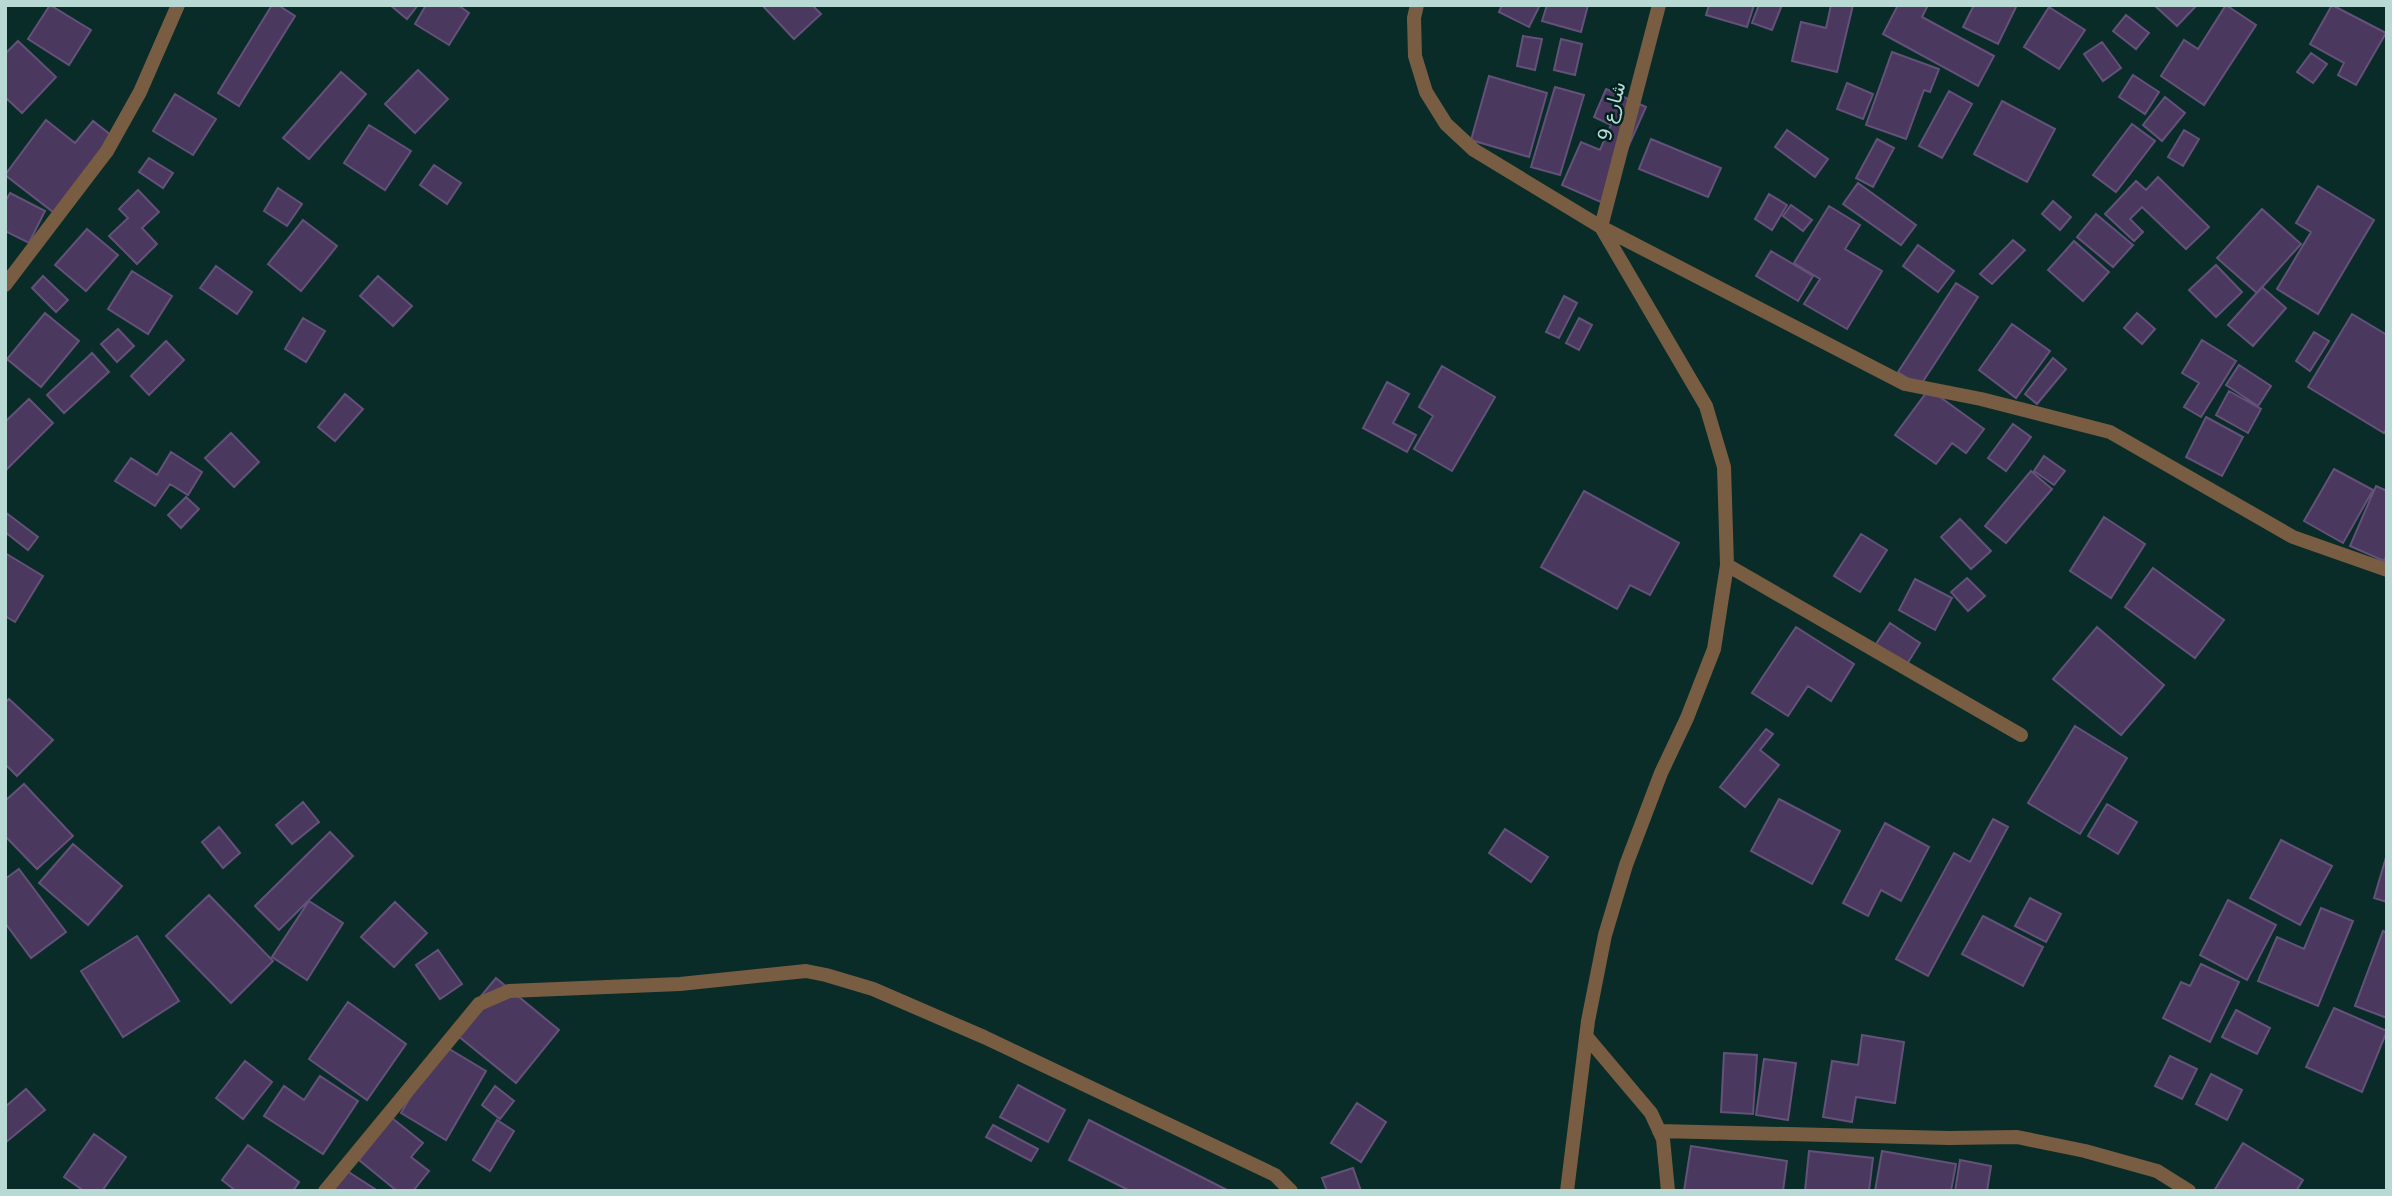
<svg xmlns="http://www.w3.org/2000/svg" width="2392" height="1196" font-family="'DejaVu Sans','Noto Naskh Arabic',sans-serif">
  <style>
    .building { fill: #4a385e; stroke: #645179; stroke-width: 2 }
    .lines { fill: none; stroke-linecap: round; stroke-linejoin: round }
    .minor { stroke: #785d42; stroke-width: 14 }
    .labels { text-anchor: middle; stroke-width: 5; stroke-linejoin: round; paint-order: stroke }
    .street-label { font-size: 19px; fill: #b9d9d4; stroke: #00221f }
  </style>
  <rect width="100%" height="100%" fill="#092c29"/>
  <!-- building -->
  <path class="building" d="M 50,5 L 91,30 L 69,65 L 28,39 Z
    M 272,5 L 278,5 L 295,16 L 239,106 L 218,93 Z
    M 390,5 L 418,5 L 407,19 Z
    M 426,5 L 458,5 L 469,13 L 449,45 L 415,24 Z
    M 762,5 L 812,5 L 821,14 L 794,39 Z
    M 1502,5 L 1540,5 L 1529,27 L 1499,12 Z
    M 1547,5 L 1588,5 L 1581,32 L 1542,21 Z
    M 1709,5 L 1754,5 L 1747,27 L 1706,15 Z
    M 1759,5 L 1782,5 L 1772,30 L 1752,23 Z
    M 1831,5 L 1853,5 L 1837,72 L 1792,61 L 1801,22 L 1826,28 Z
    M 1898,5 L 1928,5 L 1922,17 L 1994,56 L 1978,86 L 1883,34 Z
    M 1974,5 L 2017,5 L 1998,44 L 1963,27 Z
    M 2154,5 L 2197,5 L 2177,26 Z
    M 2226,5 L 2256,25 L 2204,105 L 2161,76 L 2184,40 L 2198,49 Z
    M 2332,5 L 2386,33 L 2356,85 L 2338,75 L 2344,63 L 2310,44 Z
    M 2049,7 L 2085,30 L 2059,69 L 2024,47 Z
    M 2126,15 L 2149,33 L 2136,49 L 2113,31 Z
    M 1523,36 L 1542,39 L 1535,70 L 1517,66 Z
    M 1561,39 L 1582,44 L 1575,75 L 1554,70 Z
    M 18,41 L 56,77 L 22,113 L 5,97 L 5,54 Z
    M 2102,42 L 2121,68 L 2103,81 L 2084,54 Z
    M 1892,52 L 1939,69 L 1930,92 L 1924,90 L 1906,139 L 1866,125 Z
    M 2311,53 L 2327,64 L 2313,83 L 2297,72 Z
    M 418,70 L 448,99 L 415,133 L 385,104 Z
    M 341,72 L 366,94 L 309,159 L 283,138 Z
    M 2133,75 L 2159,92 L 2145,114 L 2119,97 Z
    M 1489,76 L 1547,93 L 1529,157 L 1471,140 Z
    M 1847,83 L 1873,94 L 1863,119 L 1837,109 Z
    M 1555,87 L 1584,95 L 1560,175 L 1531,167 Z
    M 1606,89 L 1646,107 L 1603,203 L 1562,185 L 1581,142 L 1600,150 L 1611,125 L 1594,117 Z
    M 1949,91 L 1972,104 L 1942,158 L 1919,146 Z
    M 175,94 L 216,119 L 193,155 L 153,131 Z
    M 2165,97 L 2185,113 L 2162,141 L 2143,125 Z
    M 2002,101 L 2055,129 L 2027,182 L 1974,154 Z
    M 46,120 L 75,143 L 93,121 L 116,139 L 57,215 L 5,175 Z
    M 2132,124 L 2155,141 L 2116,192 L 2093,175 Z
    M 369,125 L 411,151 L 385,190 L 344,163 Z
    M 1787,130 L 1828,159 L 1815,177 L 1775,147 Z
    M 2184,130 L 2199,139 L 2183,166 L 2168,157 Z
    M 1651,139 L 1721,168 L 1708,197 L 1639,169 Z
    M 1877,139 L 1894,148 L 1873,187 L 1856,178 Z
    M 149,158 L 173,173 L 163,188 L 139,172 Z
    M 434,165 L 461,183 L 447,204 L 420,185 Z
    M 2158,177 L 2209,227 L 2186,249 L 2142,207 L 2130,219 L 2143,232 L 2134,241 L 2105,214 L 2136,181 L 2146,190 Z
    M 1858,183 L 1916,225 L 1901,245 L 1843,204 Z
    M 2318,186 L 2374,220 L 2318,314 L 2277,289 L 2311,232 L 2296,223 Z
    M 278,188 L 302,204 L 287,226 L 264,211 Z
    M 138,190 L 159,212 L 142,228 L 157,244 L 137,264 L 109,236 L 128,218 L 119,209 Z
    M 10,193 L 45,211 L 29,243 L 5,231 L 5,202 Z
    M 1769,194 L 1787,205 L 1772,230 L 1755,219 Z
    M 2053,201 L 2071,217 L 2060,230 L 2042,214 Z
    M 1791,205 L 1812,220 L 1803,231 L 1783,216 Z
    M 1829,206 L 1860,225 L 1845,249 L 1882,271 L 1847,329 L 1804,304 L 1820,279 L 1794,263 Z
    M 2262,209 L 2301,244 L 2257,293 L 2217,258 Z
    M 2096,214 L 2133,245 L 2113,267 L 2077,237 Z
    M 303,220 L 337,246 L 301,291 L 268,264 Z
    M 87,229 L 118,255 L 86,291 L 55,265 Z
    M 2013,240 L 2025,250 L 1992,284 L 1980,274 Z
    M 2074,241 L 2109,272 L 2083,301 L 2048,270 Z
    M 1918,245 L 1954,271 L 1938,292 L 1903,266 Z
    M 1771,251 L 1813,276 L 1798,301 L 1756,276 Z
    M 2216,265 L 2242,292 L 2216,317 L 2189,290 Z
    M 216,266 L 252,292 L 237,314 L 200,288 Z
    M 132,271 L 172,296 L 148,334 L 108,309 Z
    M 43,276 L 68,300 L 56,312 L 32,288 Z
    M 378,276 L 412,306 L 393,326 L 360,296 Z
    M 1956,283 L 1978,297 L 1920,386 L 1898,372 Z
    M 2262,287 L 2286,308 L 2253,346 L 2228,325 Z
    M 1564,296 L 1577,303 L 1559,338 L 1546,332 Z
    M 45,313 L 79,341 L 41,387 L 7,359 Z
    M 2137,313 L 2155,329 L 2142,344 L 2124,328 Z
    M 2352,314 L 2387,335 L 2387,428 L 2384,433 L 2308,387 Z
    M 303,318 L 325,331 L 306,362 L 285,349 Z
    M 1579,318 L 1592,325 L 1579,350 L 1566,343 Z
    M 2012,324 L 2050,351 L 2016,398 L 1979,370 Z
    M 118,329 L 134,346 L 117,362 L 101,344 Z
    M 2314,332 L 2329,341 L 2310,371 L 2296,361 Z
    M 2202,340 L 2236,361 L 2201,417 L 2184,407 L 2199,383 L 2182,373 Z
    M 166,341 L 184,360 L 149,395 L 131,376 Z
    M 92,353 L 109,372 L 64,413 L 47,395 Z
    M 2053,358 L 2066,369 L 2037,404 L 2025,394 Z
    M 2239,365 L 2271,386 L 2258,406 L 2226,385 Z
    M 1442,366 L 1495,397 L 1452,471 L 1414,449 L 1433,416 L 1419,407 Z
    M 1387,382 L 1409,394 L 1393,423 L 1416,435 L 1407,452 L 1363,428 Z
    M 1929,389 L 1984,429 L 1966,453 L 1952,443 L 1936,464 L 1895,435 Z
    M 2229,391 L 2261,409 L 2248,433 L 2216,415 Z
    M 345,394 L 363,409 L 335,441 L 318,427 Z
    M 29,399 L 53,423 L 5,471 L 5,422 Z
    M 2206,417 L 2243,437 L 2222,476 L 2186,457 Z
    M 2013,424 L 2031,437 L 2006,471 L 1988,458 Z
    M 231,433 L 259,462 L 234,487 L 205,458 Z
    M 171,452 L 202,472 L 188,495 L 170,484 L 155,506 L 115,481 L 131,458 L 157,475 Z
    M 2044,456 L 2065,471 L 2054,485 L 2034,471 Z
    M 2334,469 L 2373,490 L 2343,543 L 2304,521 Z
    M 2031,471 L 2052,489 L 2006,543 L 1985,526 Z
    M 2376,486 L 2387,491 L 2387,555 L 2384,561 L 2350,546 Z
    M 1584,491 L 1679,543 L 1650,595 L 1630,585 L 1617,609 L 1541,567 Z
    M 186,497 L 199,509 L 181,528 L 168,515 Z
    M 5,512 L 38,537 L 28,550 L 5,532 Z
    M 2104,517 L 2145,544 L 2111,598 L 2070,571 Z
    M 1960,519 L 1991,551 L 1971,569 L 1941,537 Z
    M 1861,534 L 1887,550 L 1860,592 L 1834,576 Z
    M 5,553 L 43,576 L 15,622 L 5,616 Z
    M 2153,568 L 2224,620 L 2195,658 L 2125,607 Z
    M 1967,578 L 1985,596 L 1968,611 L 1951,592 Z
    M 1915,579 L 1952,598 L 1935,630 L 1899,610 Z
    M 1890,623 L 1920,643 L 1907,664 L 1876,644 Z
    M 1796,627 L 1854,664 L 1831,701 L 1808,686 L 1788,716 L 1752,693 Z
    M 2097,627 L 2164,685 L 2121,735 L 2053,679 Z
    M 9,699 L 53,740 L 17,776 L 5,764 L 5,703 Z
    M 2075,726 L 2127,758 L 2080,834 L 2028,803 Z
    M 1766,729 L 1773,734 L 1760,750 L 1779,765 L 1745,807 L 1720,787 Z
    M 24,784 L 73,836 L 37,869 L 5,836 L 5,801 Z
    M 1779,799 L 1840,831 L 1812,884 L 1751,851 Z
    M 303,802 L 319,822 L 292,844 L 276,825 Z
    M 2107,804 L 2137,822 L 2118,854 L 2088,836 Z
    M 1993,819 L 2008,827 L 1928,976 L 1896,959 L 1954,853 L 1970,862 Z
    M 1885,823 L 1929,847 L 1901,901 L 1881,890 L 1868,916 L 1843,903 Z
    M 219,827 L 240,853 L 223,868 L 202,842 Z
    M 1505,829 L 1548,857 L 1531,882 L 1489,853 Z
    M 330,832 L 353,856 L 279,930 L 255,906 Z
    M 2281,840 L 2332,866 L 2300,925 L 2250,898 Z
    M 73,844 L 122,886 L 88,925 L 39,883 Z
    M 2387,854 L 2387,902 L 2374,898 Z
    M 19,869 L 66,932 L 31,958 L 5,923 L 5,879 Z
    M 209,895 L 273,961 L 231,1003 L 166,936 Z
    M 2030,898 L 2061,914 L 2046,942 L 2015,926 Z
    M 2228,900 L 2276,925 L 2247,980 L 2200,955 Z
    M 309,901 L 343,923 L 307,980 L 272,957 Z
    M 395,902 L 427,933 L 394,967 L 361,937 Z
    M 2321,908 L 2353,921 L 2318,1006 L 2258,981 L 2277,937 L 2304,949 Z
    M 1983,916 L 2043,947 L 2023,986 L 1962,954 Z
    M 2383,931 L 2387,933 L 2387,1018 L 2355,1006 Z
    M 137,936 L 179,1001 L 123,1037 L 81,971 Z
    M 438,950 L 462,984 L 440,999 L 416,965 Z
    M 2201,964 L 2239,982 L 2210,1042 L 2163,1018 L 2181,982 L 2190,986 Z
    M 496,978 L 559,1030 L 516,1083 L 452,1031 Z
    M 348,1002 L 406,1044 L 367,1100 L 309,1059 Z
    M 2334,1008 L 2387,1031 L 2362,1092 L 2306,1067 Z
    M 2236,1010 L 2270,1028 L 2257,1054 L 2222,1037 Z
    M 1862,1035 L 1904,1042 L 1895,1103 L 1856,1097 L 1852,1122 L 1823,1117 L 1832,1061 L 1858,1065 Z
    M 441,1044 L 486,1071 L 446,1140 L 401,1113 Z
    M 1724,1053 L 1757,1055 L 1753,1114 L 1721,1112 Z
    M 2170,1056 L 2197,1069 L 2182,1099 L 2155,1086 Z
    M 1764,1059 L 1796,1063 L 1788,1120 L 1756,1115 Z
    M 245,1061 L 272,1082 L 243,1119 L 216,1098 Z
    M 2211,1074 L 2242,1090 L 2227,1120 L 2196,1104 Z
    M 320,1076 L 358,1101 L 323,1154 L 264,1116 L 284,1086 L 304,1100 Z
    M 1018,1085 L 1065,1110 L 1048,1142 L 1000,1117 Z
    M 495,1086 L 514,1101 L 500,1119 L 482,1105 Z
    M 26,1089 L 45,1110 L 5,1143 L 5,1107 Z
    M 1357,1103 L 1386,1122 L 1361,1162 L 1331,1143 Z
    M 392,1118 L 423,1143 L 411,1157 L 429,1171 L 413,1191 L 397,1191 L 359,1160 Z
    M 497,1120 L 514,1131 L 490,1171 L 473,1160 Z
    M 1089,1120 L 1229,1191 L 1130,1191 L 1069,1160 Z
    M 993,1125 L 1038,1149 L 1031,1161 L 986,1137 Z
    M 94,1134 L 126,1157 L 102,1191 L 84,1191 L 64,1177 Z
    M 2243,1143 L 2303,1180 L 2296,1191 L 2214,1191 Z
    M 248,1145 L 299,1182 L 293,1191 L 236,1191 L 222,1180 Z
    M 1691,1146 L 1787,1161 L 1783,1191 L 1684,1191 Z
    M 1809,1151 L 1873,1158 L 1869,1191 L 1805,1191 Z
    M 1882,1151 L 1956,1164 L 1951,1191 L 1875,1191 Z
    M 1960,1160 L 1991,1166 L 1987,1191 L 1955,1191 Z
    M 1353,1168 L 1361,1191 L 1327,1191 L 1322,1178 Z
    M 344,1169 L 378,1191 L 330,1191 Z"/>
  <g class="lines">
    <!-- minor -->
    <path class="minor" d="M 1417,5 L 1414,18 L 1415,56 L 1426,92 L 1446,124 L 1474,150 L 1601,227 L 1905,384 L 1981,399 L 2110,432 L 2293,537 L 2387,570
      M 5,285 L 107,151 L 140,92 L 178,5
      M 1727,565 L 2021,735
      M 1586,1036 L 1651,1113 L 1663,1139 L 1668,1191
      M 1659,1131 L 1949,1138 L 2017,1137 L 2085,1151 L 2157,1171 L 2189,1191
      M 325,1191 L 479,1004 L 509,991 L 680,984 L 806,971 L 826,975 L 873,989 L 984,1037 L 1275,1175 L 1291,1191
      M 1567,1191 L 1588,1021 L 1605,935 L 1626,865 L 1661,773 L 1687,718 L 1714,649 L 1727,565 L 1724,467 L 1706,406 L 1601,227 L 1659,5"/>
  </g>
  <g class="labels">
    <!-- street labels -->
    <g class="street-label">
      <text transform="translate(1611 111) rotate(-75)" y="7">شارع 9</text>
    </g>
  </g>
  <!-- border -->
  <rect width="2392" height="1196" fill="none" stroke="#b9d9d4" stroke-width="14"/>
</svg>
